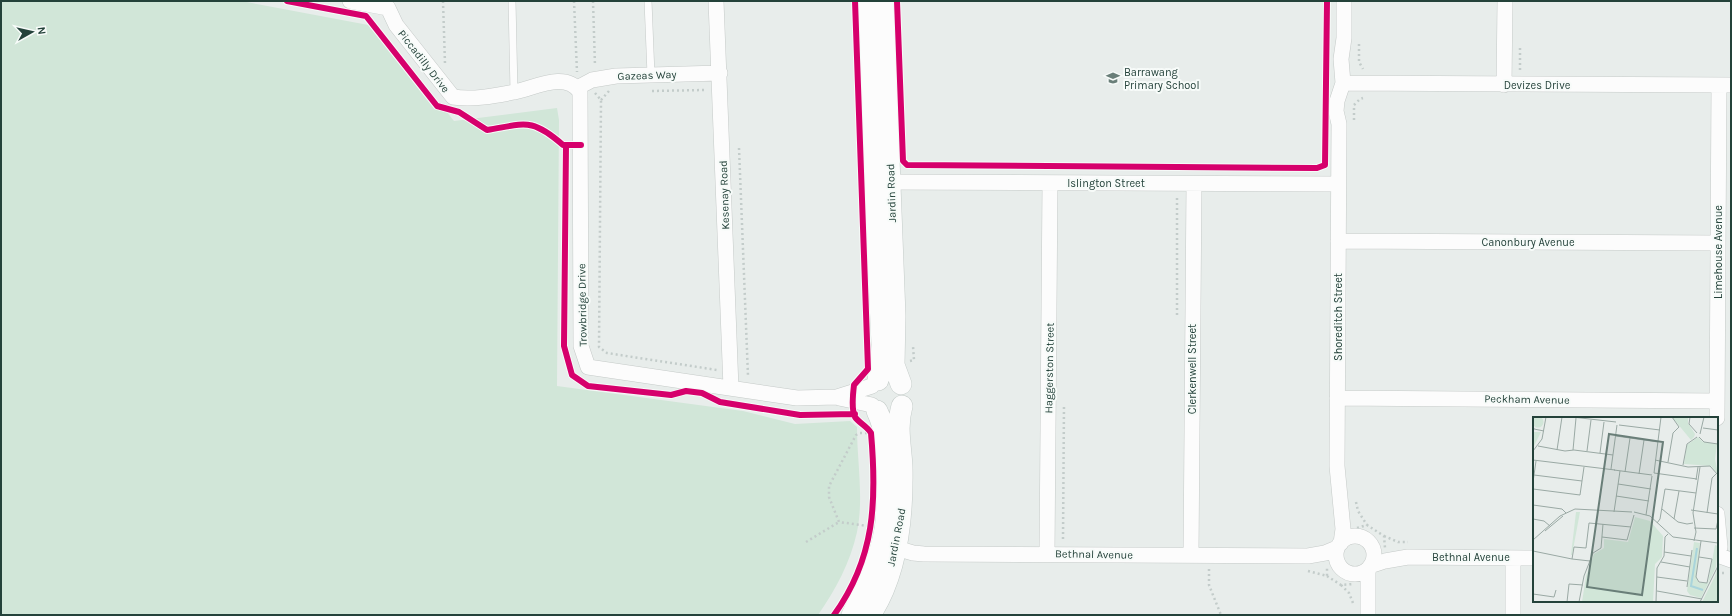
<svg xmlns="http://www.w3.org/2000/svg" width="1732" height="616" font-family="Karla,sans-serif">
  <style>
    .green { fill: #d1e6d8 }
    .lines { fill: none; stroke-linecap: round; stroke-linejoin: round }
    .lane-casing { stroke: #c5cac8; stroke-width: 8 }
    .street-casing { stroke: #c5cac8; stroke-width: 16 }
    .secondary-casing { stroke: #c3cbc8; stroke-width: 22 }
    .path { stroke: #c3ccca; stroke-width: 2.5; stroke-dasharray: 2 3; stroke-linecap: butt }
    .lane { stroke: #fcfcfc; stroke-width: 7 }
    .street { stroke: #fcfcfc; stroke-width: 15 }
    .secondary { stroke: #fcfcfc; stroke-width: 21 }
    .cycleway-casing { stroke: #f7fbf9; stroke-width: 8 }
    .cycleway { stroke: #d6006c; stroke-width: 6 }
    .labels { text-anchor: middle; stroke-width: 4; stroke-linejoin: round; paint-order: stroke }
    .street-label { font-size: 11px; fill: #24423a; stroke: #f7fbf9 }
    .poi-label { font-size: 11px; fill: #24423a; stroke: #f7fbf9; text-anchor: start }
    .inset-river { fill: none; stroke: #a9d4db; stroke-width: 2 }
    .inset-road { fill: none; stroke: #9aa9a4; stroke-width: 1 }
    .view { fill: #697e78; fill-opacity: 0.15; stroke: #697e78; stroke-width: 2 }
    .inset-edge { fill: none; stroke: #24423a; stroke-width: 2 }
  </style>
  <rect width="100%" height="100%" fill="#e8edeb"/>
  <!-- green -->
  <path class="green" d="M 1,1 L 241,1 L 379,27 L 454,121 L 557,108 L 559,120 L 557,386 L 743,411 L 795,424 L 850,421 L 857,427 C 857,461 864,498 857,532 C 850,563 836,589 818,615 L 1,615 Z"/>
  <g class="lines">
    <!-- lane casing -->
    <g class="lane-casing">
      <path id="lane" d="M 512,1 L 514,92
        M 648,1 L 651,75"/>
    </g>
    <!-- street casing -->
    <g class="street-casing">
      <path id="street" d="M 350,1 L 388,8 L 396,25 L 453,97 C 473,100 494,96 514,92 C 533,89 565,70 580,92 L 581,346 L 588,367 L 797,398 L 837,397 L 872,386
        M 716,1 L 731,388
        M 1343,83 L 1731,85
        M 1504,85 L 1505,1
        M 577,88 L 592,80 L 616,76 L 720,73
        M 880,182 L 1338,184
        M 1338,241 L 1718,243
        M 839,398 L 872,405
        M 1337,398 L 1717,401
        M 1717,418 L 1719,85
        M 1717,514 L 1720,547 L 1717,554
        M1336 555a19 19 0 1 1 38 0a19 19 0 1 1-38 0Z
        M 1341,543 L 1343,529 L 1337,466 L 1339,124 L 1336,111 L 1337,101 L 1343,83 L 1341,59 L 1344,38 L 1344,1
        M 886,545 L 913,553 L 924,554 L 1308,556 L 1325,553 L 1337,548
        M 1047,554 L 1050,183
        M 1191,555 L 1194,184
        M 1717,555 L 1731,560
        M 1370,566 L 1385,561 L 1408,557 L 1534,558
        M 1368,569 L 1368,615
        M 1513,615 L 1513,558"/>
    </g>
    <!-- secondary casing -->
    <g class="secondary-casing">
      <path id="secondary" d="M 866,1 L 882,345 L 881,361 L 878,380
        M 883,1 L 895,316 L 894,365 L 901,384
        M 852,615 C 866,588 880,559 885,529 C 888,509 887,488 886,468 C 886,447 886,429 877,411
        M 870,615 C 898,573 903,517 902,467 C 901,446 896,427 902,406"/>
    </g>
    <!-- path -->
    <path class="path" d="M 443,1 L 445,64
      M 574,1 L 577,72
      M 593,1 L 595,66
      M 1359,44 L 1359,62 L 1363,69
      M 1520,70 L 1520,47
      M 652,91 L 704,90 L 704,93
      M 595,93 L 601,100 L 599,347 L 607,353 L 717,370
      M 601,100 L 609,91
      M 1354,120 L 1354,105 L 1360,99 L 1363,98
      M 739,148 L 748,376
      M 1177,198 L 1177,315
      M 910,361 L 914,360 L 913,346
      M 867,433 L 860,433 L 856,435 L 829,486 L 829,497 L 839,522 L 868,526
      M 1356,502 L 1358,511 L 1367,525
      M 1357,528 L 1367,525 L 1384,536 L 1385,548
      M 1384,536 L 1398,542 L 1408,542
      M 1063,539 L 1064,404
      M 806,542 L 839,522
      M 1209,569 L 1209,585 L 1221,615
      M 1308,571 L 1327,576 L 1327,567
      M 1717,573 L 1724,573
      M 1327,576 L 1341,585 L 1354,584
      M 1341,585 L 1349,593 L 1353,603"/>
    <!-- lane -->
    <use href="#lane" class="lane"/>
    <!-- street -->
    <use href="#street" class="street"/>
    <!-- secondary -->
    <use href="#secondary" class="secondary"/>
    <!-- cycleway casing -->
    <g class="cycleway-casing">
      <path id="cycleway" d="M 287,1 L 366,16 L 437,106 L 459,112 L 487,130 C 525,124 531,117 563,145 L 581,145
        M 897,1 L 903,161 L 907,165 L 1317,168 L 1325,165 L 1327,1
        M 566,145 L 564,346 L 572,375 L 588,386 L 671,395 L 686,391 L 702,393 L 720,402 L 800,415 L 855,414
        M 834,615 C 875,558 877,501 871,433 C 867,426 859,423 855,417 C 851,409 853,393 854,385 L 868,369 L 855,1"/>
    </g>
    <!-- cycleway -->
    <use href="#cycleway" class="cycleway"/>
  </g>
  <!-- icons -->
  <defs>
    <g id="school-bare" transform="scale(1.08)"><path d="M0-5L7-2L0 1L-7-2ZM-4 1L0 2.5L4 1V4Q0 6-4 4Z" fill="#697e78" stroke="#f7fbf9" stroke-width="2.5" paint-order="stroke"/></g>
  </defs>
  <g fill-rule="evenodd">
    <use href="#school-bare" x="1113" y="78"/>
  </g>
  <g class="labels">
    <!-- street labels -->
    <g class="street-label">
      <text transform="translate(424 61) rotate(52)" y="4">Piccadilly Drive</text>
      <text transform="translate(647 75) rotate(-2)" y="4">Gazeas Way</text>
      <text x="1537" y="89">Devizes Drive</text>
      <text x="1106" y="187">Islington Street</text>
      <text transform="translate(891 193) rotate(-92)" y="4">Jardin Road</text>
      <text transform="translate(724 195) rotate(-92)" y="4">Kesenay Road</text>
      <text x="1528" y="246">Canonbury Avenue</text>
      <text transform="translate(1718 252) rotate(-90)" y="4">Limehouse Avenue</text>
      <text transform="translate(582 305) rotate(-91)" y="4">Trowbridge Drive</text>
      <text transform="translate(1338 317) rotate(-90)" y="4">Shoreditch Street</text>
      <text transform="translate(1049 368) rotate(-89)" y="4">Haggerston Street</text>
      <text transform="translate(1192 369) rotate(-90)" y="4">Clerkenwell Street</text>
      <text transform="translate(1527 399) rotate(1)" y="4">Peckham Avenue</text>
      <text transform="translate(896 537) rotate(-79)" y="4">Jardin Road</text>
      <text transform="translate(1094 554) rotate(1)" y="4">Bethnal Avenue</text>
      <text x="1471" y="561">Bethnal Avenue</text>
    </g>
    <!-- poi labels -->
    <g class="poi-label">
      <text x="1124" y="76">Barrawang<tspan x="1124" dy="13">Primary School</tspan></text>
    </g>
  </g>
  <!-- overview -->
  <g transform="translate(1533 417)">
    <rect width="185" height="185" fill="#e8edeb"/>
    <path d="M-0.5 5a5.5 5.5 0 1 1 11 0a5.5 5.5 0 1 1-11 0ZM 139,0 L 155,0 L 155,6 L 162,17 L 161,20 L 158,23 ZM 0,15 L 8,15 L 0,31 ZM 165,20 L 170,25 L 184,27 L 182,42 L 185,57 L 178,49 L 151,47 L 154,28 ZM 43,95 L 47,95 L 39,138 L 38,138 ZM 102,100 L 117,104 L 130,119 L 129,140 L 122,147 L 120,185 L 49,185 L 53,159 L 61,137 L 71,131 L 71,122 L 95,125 ZM 161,125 L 167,126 L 163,159 L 166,166 L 175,166 L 182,128 L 185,129 L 183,150 L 168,181 L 157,178 L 154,174 ZM 185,150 L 185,185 L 169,185 L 182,159 Z" fill="#d1e6d8"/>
    <path class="inset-river" d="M 164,131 L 158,169 L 170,173"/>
    <path class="inset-road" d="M 39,0 L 83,5M 157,0 L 156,7 L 164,16M 86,8 L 127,13M 0,9 L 1,12 L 11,14M 170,11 L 185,13M 167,17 L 171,0M 83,19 L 125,25M 166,20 L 171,25 L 185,27M 5,29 L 32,34 L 41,33 L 80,38M 24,33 L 29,0M 40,33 L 43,1M 0,34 L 9,22 L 13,0M 54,34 L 58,3M 67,36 L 71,5M 0,43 L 82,53M 122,43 L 155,50 L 177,49 L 185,58M 135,45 L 140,16 L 146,10 L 139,0M 150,48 L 154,27 L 164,20M 78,52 L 84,8M 81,53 L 119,58M 92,55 L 97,21M 121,56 L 128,0M 121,56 L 164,62M 106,57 L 111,23M 1,58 L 49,64M 163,63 L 165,50M 0,65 L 3,44M 85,67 L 118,72M 0,72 L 47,78 L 51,50M 83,79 L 116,84M 0,88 L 29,92 L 33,96M 129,92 L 145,105 L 154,107 L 160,106M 158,93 L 185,97M 81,95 L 87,54M 101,95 L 117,99 L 140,120 L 185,126M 174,96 L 179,61 L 184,56M 113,98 L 119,59M 0,102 L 11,104 L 17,109M 141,102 L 146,74M 124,106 L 127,102 L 132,72 L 163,76M 161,111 L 183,112 L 185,103M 12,114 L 30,99M 69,120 L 94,123 L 101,98M 0,123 L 27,99 L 42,92 L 99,95M 161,124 L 163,115 L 160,96 L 167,50M 0,134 L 39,142M 131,135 L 158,139M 166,140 L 179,142 L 174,166 L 166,165 L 163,160 L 168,124M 57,144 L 39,142 L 41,130 L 53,131 L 56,106 L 98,110M 128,145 L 157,150M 124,160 L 154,164M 154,170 L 159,133M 124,174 L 169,182M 0,177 L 21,180 L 23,173M 34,185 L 36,167 L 50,168M 46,185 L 51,159 L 60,136 L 68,131 L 70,107M 123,185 L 124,151 L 131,139 L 132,120 L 135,117M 167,185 L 185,149"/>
    <path class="view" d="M 76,17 L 130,25 L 109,178 L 54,170 Z"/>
    <rect width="185" height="185" class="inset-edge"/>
  </g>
  <!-- border -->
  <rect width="1732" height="616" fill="none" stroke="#24423a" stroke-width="4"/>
  <!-- north arrow -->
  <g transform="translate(32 32) rotate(82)" stroke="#f7fbf9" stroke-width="3" paint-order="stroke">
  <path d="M0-3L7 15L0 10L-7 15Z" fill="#24423a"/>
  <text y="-6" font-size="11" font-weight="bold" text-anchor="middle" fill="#24423a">N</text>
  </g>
</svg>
